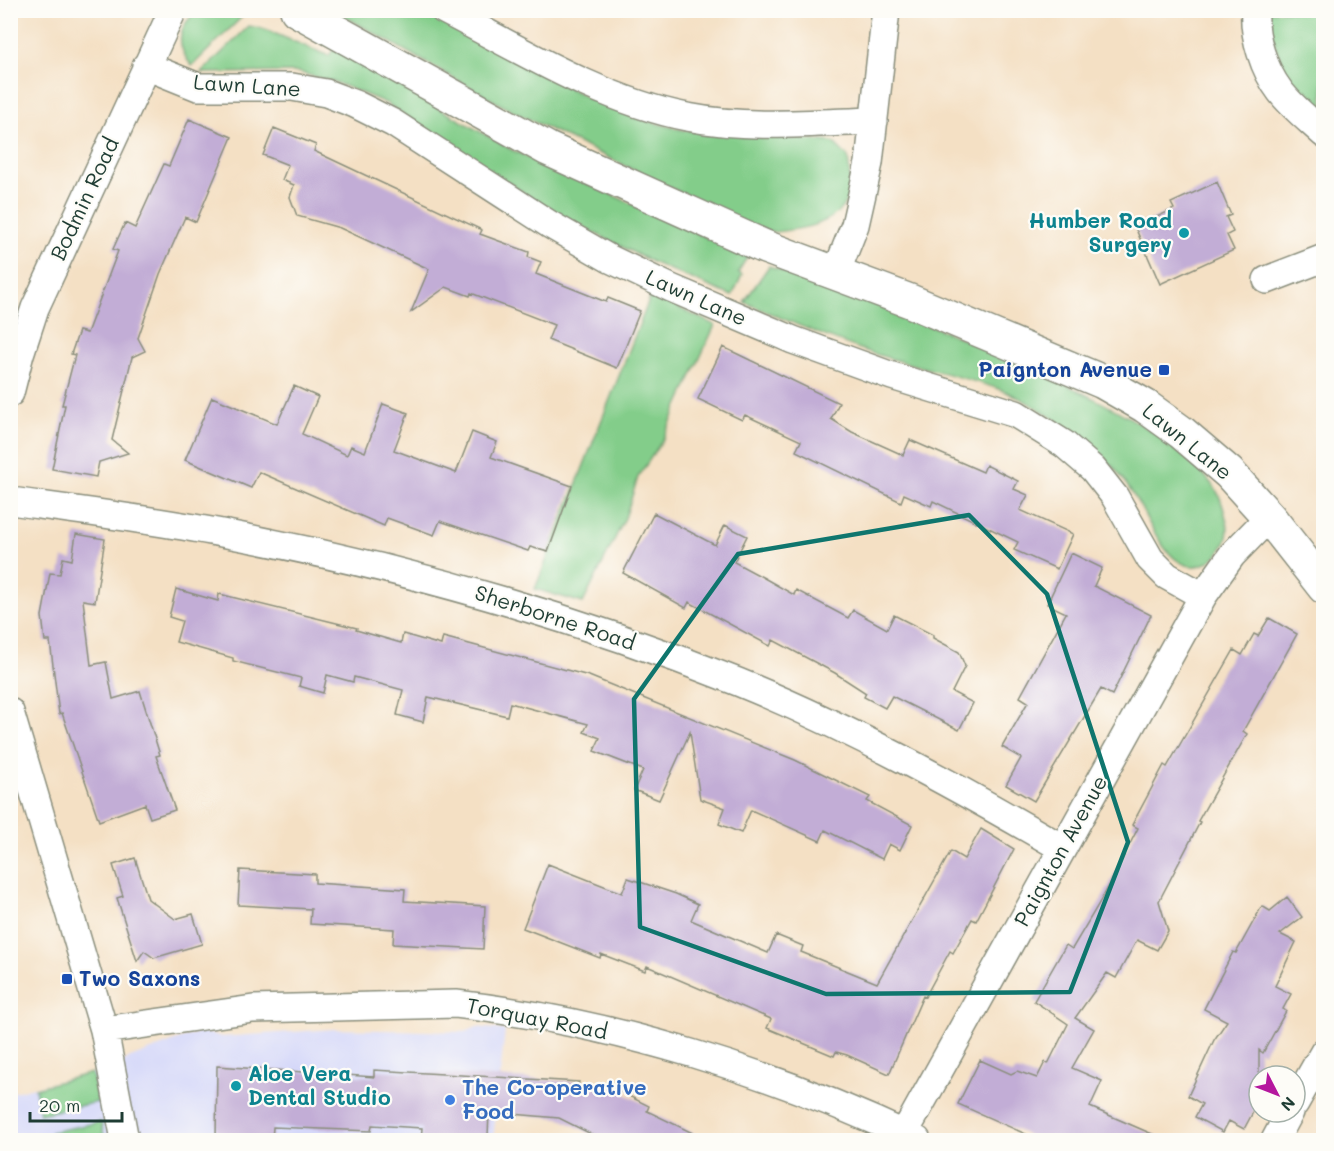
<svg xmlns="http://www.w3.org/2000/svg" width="1334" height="1151" font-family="Mali,sans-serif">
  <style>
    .built { fill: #d5d8f9 }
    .green { fill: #83cd8a; stroke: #51855f; stroke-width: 1.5 }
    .building { fill: #c2add6 }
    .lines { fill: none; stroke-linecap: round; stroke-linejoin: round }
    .minor-casing { stroke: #8a8e7c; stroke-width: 30 }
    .tertiary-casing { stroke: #8a8e7c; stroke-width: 36 }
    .minor { stroke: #fff; stroke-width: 27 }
    .tertiary { stroke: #fff; stroke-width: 33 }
    .marked { fill: none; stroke: #0f766e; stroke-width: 4.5; stroke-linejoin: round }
    .culture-dot { fill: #0f9aa8; stroke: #fdfcf7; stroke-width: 2 }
    .transit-dot { fill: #1a4fb4; stroke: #fdfcf7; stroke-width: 2 }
    .shop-dot { fill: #3f7fe0; stroke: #fdfcf7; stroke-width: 2 }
    .labels { text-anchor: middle; stroke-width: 4.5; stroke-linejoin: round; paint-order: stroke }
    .street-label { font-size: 21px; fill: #1f3d34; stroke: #fdfcf7 }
    .culture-label { font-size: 21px; font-weight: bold; fill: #0d838f; stroke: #fdfcf7; text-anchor: end }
    .transit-label { font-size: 21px; font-weight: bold; fill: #164399; stroke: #fdfcf7; text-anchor: end }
    .shop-label { font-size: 21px; font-weight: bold; fill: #366cbe; stroke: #fdfcf7; text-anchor: start }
  </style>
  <rect width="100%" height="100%" fill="#fdfcf7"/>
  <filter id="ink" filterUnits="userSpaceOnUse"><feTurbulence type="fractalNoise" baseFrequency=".0167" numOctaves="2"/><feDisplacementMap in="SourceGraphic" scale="12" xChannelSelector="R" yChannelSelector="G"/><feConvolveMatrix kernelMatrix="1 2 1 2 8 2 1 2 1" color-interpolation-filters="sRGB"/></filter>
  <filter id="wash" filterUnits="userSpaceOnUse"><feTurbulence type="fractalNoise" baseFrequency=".008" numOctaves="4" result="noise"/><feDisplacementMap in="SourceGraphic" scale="24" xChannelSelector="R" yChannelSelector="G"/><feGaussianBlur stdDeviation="1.35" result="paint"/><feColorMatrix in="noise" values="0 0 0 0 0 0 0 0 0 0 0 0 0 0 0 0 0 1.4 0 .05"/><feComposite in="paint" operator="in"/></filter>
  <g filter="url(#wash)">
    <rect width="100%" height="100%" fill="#f4e0c4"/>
    <!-- built -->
    <path class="built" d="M 477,1027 L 505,1030 L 493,1140 L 11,1140 L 10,1093 L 91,1073 L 201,1031 L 222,1037 L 333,1029 L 465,1032 Z"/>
    <!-- green -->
    <path class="green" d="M 198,11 L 240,11 L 246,13 L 192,66 C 175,46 177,26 198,11 Z
      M 335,11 L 428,11 L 586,97 L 635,118 L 683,130 L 833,142 L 848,157 C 849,168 851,180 849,190 C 844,228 793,230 764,233 L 512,111 Z
      M 1268,11 L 1323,11 L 1323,114 C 1287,83 1275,58 1268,11 Z
      M 249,26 L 264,29 L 329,56 L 334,48 L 512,150 L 748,256 L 738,272 L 742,275 L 732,296 L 654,263 L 555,213 L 386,103 L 337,83 L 298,72 L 201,73 Z
      M 769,266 C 870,302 971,339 1067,385 C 1119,411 1182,441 1216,490 C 1222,499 1224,511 1227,522 C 1231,539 1220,557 1204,564 C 1173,577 1152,528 1141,508 C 1134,495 1125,482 1116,470 C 1105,457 1091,447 1077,436 C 1054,418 1026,399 999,389 C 957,375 914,366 872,353 C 828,339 786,320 744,302 Z
      M 651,295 L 715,325 L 662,441 L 638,477 L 625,518 L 583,603 L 535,589 Z
      M 92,1073 L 98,1102 L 40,1114 L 35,1088 Z
      M 101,1122 L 105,1140 L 53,1140 L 51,1132 Z"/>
    <g id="blocks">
      <!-- building -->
      <path class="building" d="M 189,119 L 232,137 L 196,222 L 185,217 L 160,274 L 138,338 L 145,351 L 132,357 L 112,440 L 128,453 L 99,462 L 96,477 L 52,469 L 65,405 L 62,405 L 75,355 L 71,354 L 79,331 L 87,333 L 118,251 L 113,249 L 125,223 L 135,228 L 164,164 L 169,166 Z
        M 274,128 L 316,145 L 314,151 L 482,230 L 480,234 L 529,252 L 528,257 L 541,262 L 536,274 L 606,302 L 608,298 L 640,311 L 617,368 L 548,340 L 554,325 L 471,293 L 470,296 L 446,287 L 411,312 L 429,269 L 340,228 L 297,216 L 290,197 L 294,185 L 282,180 L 288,165 L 263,155 Z
        M 1217,182 L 1231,215 L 1226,217 L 1233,232 L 1227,235 L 1234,250 L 1160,284 L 1135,227 L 1174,209 L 1171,203 Z
        M 723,347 L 839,403 L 831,419 L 852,432 L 903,455 L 910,440 L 983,472 L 986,465 L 1018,481 L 1014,489 L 1028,495 L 1020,510 L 1073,534 L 1057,569 L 1014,550 L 1018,542 L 933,501 L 931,506 L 904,494 L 901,502 L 796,451 L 801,441 L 745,415 L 742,420 L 698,399 Z
        M 294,386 L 318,397 L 302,434 L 347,455 L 351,446 L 365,452 L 383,404 L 408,413 L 394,450 L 456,473 L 472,432 L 497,442 L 491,457 L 572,486 L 548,552 L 530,547 L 528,551 L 440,521 L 434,535 L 387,518 L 384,526 L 259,472 L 251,488 L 185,460 L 212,397 L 277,424 Z
        M 654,513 L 715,545 L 725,525 L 747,536 L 734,562 L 764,578 L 794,595 L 796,590 L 848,618 L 853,610 L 887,629 L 894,615 L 933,635 L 933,638 L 959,652 L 965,666 L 952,692 L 973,703 L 959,730 L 892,696 L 885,708 L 864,697 L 866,693 L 835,673 L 773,640 L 770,646 L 689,602 L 686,608 L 623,573 Z
        M 76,534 L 105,539 L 95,602 L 83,600 L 91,665 L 106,662 L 113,699 L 140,691 L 160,755 L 156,756 L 175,810 L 150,818 L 145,804 L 99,821 L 62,713 L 59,714 L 50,641 L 45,641 L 42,616 L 50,573 L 60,574 L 63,558 L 72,560 Z
        M 1071,553 L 1102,568 L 1094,586 L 1151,615 L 1112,695 L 1101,689 L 1034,801 L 1006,785 L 1021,758 L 1002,747 L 1028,702 L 1020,697 L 1066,613 L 1047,604 Z
        M 176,589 L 218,601 L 219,594 L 357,628 L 356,630 L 401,643 L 403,634 L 441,645 L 443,637 L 589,676 L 795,760 L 870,797 L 867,801 L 912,825 L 900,850 L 889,844 L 882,859 L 825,830 L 820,841 L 751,810 L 741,833 L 719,824 L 725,808 L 700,799 L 690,732 L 659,800 L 634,790 L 643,770 L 594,751 L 600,738 L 584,732 L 588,724 L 510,703 L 507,716 L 428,697 L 423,722 L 397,715 L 403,690 L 354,677 L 353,682 L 327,675 L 323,693 L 299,686 L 301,678 L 233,661 L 233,658 L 176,642 L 182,621 L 169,617 Z
        M 1269,618 L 1297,634 L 1243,731 L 1247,734 L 1198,821 L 1200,822 L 1159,901 L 1168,931 L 1157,950 L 1137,940 L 1116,978 L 1107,973 L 1075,1018 L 1094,1029 L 1072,1068 L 1102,1081 L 1090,1107 L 1166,1140 L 1039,1140 L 958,1104 L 980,1060 L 1011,1074 L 1017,1071 L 1037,1078 L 1045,1062 L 1048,1064 L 1068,1024 L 1034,1001 L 1066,945 L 1072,949 L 1104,895 L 1138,828 L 1132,825 L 1164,765 L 1167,767 L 1234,650 L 1242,655 L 1254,634 L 1258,636 Z
        M 981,829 L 1014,849 L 976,921 L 972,919 L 953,953 L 950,951 L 925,997 L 923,996 L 889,1074 L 847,1055 L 836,1052 L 834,1056 L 767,1028 L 771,1019 L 647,966 L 645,971 L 601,954 L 600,958 L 523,928 L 548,864 L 622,893 L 628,878 L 676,894 L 698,904 L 691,920 L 768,953 L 776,935 L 803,946 L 801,952 L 877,983 L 951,851 L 964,859 Z
        M 135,858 L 148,899 L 175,919 L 193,914 L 202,944 L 154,958 L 144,951 L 137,961 L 117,898 L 123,896 L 113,865 Z
        M 240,870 L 315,874 L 315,883 L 405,889 L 404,901 L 485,906 L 483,949 L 393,944 L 394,929 L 310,924 L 311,909 L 238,905 Z
        M 1287,897 L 1302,917 L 1280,934 L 1296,942 L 1275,986 L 1291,994 L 1283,1009 L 1286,1011 L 1263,1053 L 1259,1050 L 1259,1101 L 1244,1129 L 1229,1121 L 1223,1132 L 1195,1117 L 1202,1104 L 1188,1096 L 1214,1040 L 1227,1021 L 1204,1009 L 1233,952 L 1236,953 L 1262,906 L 1270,911 Z
        M 217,1066 L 374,1077 L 374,1070 L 579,1082 L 578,1086 L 615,1089 L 649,1106 L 647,1111 L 707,1140 L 603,1140 L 559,1118 L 489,1112 L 488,1136 L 474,1135 L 474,1140 L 421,1140 L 422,1128 L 372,1125 L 371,1131 L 273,1127 L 272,1140 L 216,1140 Z"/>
    </g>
  </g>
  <g filter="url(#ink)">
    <use href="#blocks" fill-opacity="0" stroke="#8a8e7c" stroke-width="1.5"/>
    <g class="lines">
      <!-- minor casing -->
      <g class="minor-casing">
        <path id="minor" d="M 444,10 C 521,50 601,100 687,117 C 748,129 812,123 874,121
          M 1255,10 C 1253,36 1264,70 1280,91 C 1291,106 1309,120 1324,134
          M 146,66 L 198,87 L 292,87 L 326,93 L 355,104 L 393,123 L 549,224 L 610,259 L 671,288 L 793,340 L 892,376 L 1016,414 L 1064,444 L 1093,469 L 1115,497 L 1150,559 L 1167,576 L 1203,596
          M 836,273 L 855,225 L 869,163 L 886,10
          M 1267,280 L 1324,258
          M 10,393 L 20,354 L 35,308 L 173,10
          M 10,501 C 83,511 155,520 227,534 C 401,567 573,616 738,682 C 851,728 957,787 1062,848
          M 10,712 L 104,1030 L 125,1140
          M 104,1030 L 253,1009 L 456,1004 C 614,1022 773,1072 917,1140
          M 1295,1103 L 1324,1052
          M 904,1134 L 1203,596 L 1232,555 L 1269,517
          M 1275,1140 L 1290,1112"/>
      </g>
      <!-- tertiary casing -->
      <g class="tertiary-casing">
        <path id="tertiary" d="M 297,10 L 548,149 L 765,247 L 910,301 L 1103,382 L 1145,406 L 1181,432 L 1229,473 L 1269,517 L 1324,587"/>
      </g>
      <!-- minor -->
      <use href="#minor" class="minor"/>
      <!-- tertiary -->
      <use href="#tertiary" class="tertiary"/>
    </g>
  </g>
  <!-- marked area -->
  <path class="marked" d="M 969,515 L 1047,594 L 1128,842 L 1070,992 L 826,994 L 640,927 L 634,699 L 738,554 Z"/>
  <!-- markers -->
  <g class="culture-dot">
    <circle cx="1184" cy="233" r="6"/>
    <circle cx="236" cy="1086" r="6"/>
  </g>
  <g class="transit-dot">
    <rect x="1158" y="364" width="12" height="12" rx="3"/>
    <rect x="61" y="973" width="12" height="12" rx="3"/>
  </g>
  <circle class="shop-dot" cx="450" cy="1100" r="6"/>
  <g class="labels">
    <!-- street labels -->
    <g class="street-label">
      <text transform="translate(247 86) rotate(4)" y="7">Lawn Lane</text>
      <text transform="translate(85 199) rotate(-65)" y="7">Bodmin Road</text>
      <text transform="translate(696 298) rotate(24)" y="7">Lawn Lane</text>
      <text transform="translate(1187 442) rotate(39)" y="7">Lawn Lane</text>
      <text transform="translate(555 618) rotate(18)" y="7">Sherborne Road</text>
      <text transform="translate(1061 851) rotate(-61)" y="7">Paignton Avenue</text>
      <text transform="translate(537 1019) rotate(11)" y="7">Torquay Road</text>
    </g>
    <!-- culture labels -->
    <g class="culture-label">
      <text x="1172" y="228">Humber Road<tspan x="1172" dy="24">Surgery</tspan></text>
      <text x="248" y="1081" text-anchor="start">Aloe Vera<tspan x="248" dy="24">Dental Studio</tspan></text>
    </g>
    <!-- transit labels -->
    <g class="transit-label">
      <text x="1152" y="377">Paignton Avenue</text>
      <text x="79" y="986" text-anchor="start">Two Saxons</text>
    </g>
    <!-- shop labels -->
    <g class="shop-label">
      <text x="462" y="1095">The Co-operative<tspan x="462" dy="24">Food</tspan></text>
    </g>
  </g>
  <!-- margin -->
  <rect width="1334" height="1151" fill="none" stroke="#fdfcf7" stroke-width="36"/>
  <!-- north arrow -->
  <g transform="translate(1277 1094) rotate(132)"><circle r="28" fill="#fdfcf7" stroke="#a4b0a9" stroke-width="1.5"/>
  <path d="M0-4.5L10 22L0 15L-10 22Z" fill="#b5179e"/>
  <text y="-9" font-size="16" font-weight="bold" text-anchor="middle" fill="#1f3d34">N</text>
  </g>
  <!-- scale -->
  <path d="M30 1112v9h92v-9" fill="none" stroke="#1f3d34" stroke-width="3"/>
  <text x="39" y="1112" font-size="18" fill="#1f3d34" stroke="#fdfcf7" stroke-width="4.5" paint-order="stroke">20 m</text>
</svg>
